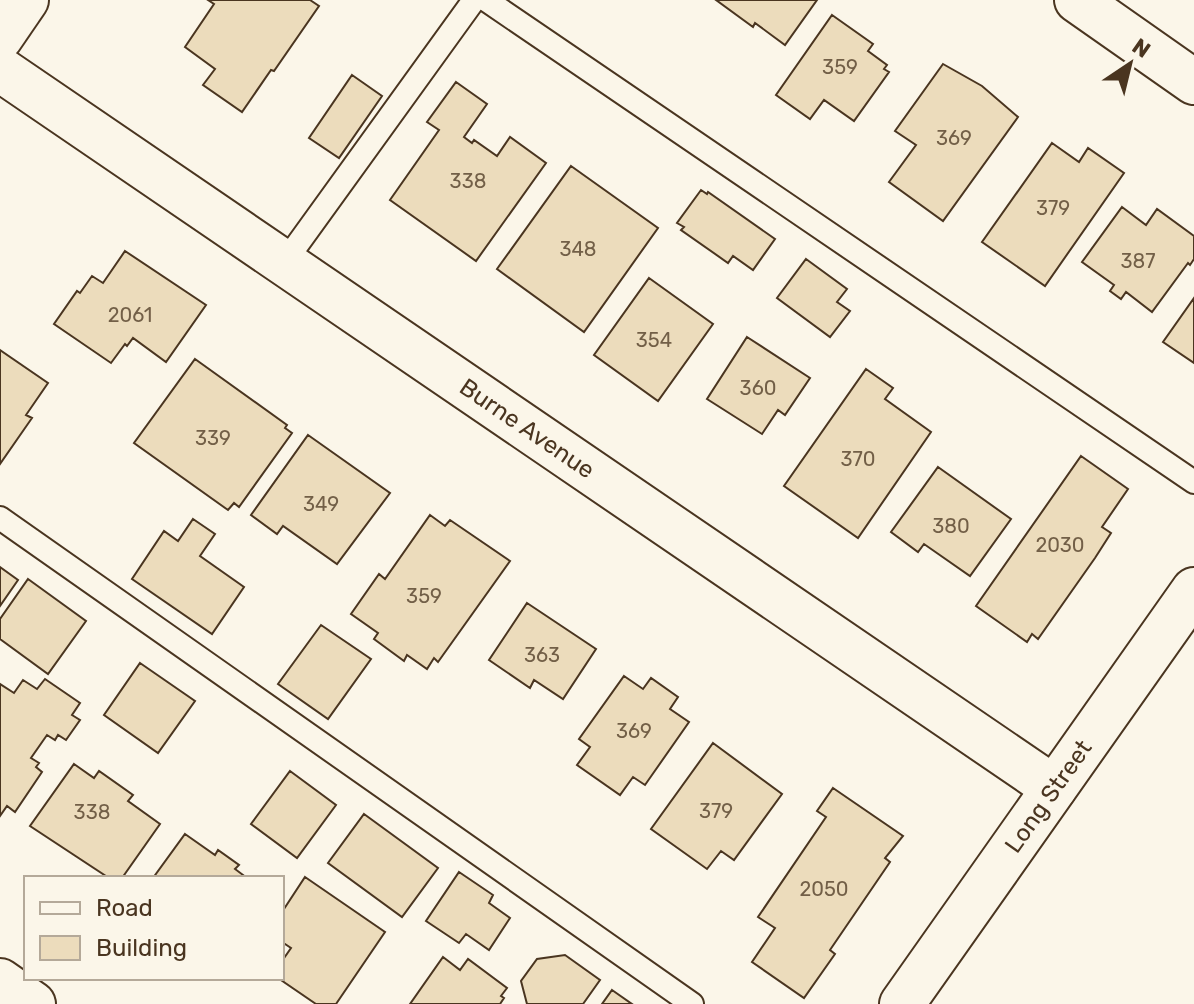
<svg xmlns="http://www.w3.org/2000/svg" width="1194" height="1004" font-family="Rubik,sans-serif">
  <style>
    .building { fill: #ecdcbc; stroke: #4a3520; stroke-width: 2 }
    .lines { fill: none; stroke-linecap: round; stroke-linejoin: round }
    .service-casing { stroke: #4a3520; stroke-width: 26 }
    .minor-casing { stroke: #4a3520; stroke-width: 48 }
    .service { stroke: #fbf6e9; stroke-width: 22 }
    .minor { stroke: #fbf6e9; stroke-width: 44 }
    .labels { text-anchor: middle; stroke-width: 6; stroke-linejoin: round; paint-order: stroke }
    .number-label { font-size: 20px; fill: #725f47 }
    .street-label { font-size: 24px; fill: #4a3520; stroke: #fbf6e9 }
  </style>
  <rect width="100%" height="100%" fill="#fbf6e9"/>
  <!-- building -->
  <path class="building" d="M 208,0 L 310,0 L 319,6 L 274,71 L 271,70 L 242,112 L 203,85 L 215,69 L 185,47 L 214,4 Z
    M 716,0 L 817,0 L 785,45 L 755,23 L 753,27 Z
    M 832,15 L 873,44 L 868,51 L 887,65 L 884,69 L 889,72 L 854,121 L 824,100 L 810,119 L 776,95 Z
    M 943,64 L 982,86 L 1018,117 L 943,221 L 889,182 L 916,145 L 895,131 Z
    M 352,75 L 382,96 L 339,158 L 309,138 Z
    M 456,82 L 487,104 L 464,137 L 472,143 L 474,140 L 497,156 L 510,137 L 546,163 L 476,261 L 390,200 L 439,130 L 427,122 Z
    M 1052,143 L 1079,162 L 1088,148 L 1124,173 L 1045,286 L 982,242 Z
    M 571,166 L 658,228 L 584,332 L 497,269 Z
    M 701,190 L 707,194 L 708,192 L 775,239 L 753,270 L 733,256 L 728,263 L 681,230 L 684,227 L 677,223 Z
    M 1122,207 L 1146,225 L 1157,209 L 1194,236 L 1194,259 L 1190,265 L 1188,263 L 1152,312 L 1126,292 L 1121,299 L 1110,291 L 1114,285 L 1082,262 Z
    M 125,251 L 206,305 L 166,362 L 133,338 L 127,346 L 125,344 L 111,363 L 54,324 L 77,291 L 80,293 L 92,276 L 103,283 Z
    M 806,259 L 847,289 L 837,302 L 850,311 L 830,337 L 777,298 Z
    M 649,278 L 713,324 L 658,401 L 594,355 Z
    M 1194,298 L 1194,363 L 1163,342 Z
    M 747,337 L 810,378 L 785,415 L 778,410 L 762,434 L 707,399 Z
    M 0,350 L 48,383 L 26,415 L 32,418 L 0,464 Z
    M 195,359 L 287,425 L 285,428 L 292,433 L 239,507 L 234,503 L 228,510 L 134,443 Z
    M 866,369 L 893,388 L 885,399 L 931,432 L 858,538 L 784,486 Z
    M 308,435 L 390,493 L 337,564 L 283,526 L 277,534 L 251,515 Z
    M 1081,456 L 1128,489 L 1102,527 L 1111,533 L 1095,558 L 1038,639 L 1032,634 L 1027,642 L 976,606 Z
    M 938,467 L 1011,519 L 970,576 L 924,544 L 918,552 L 891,532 Z
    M 430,515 L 445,526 L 450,520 L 510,561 L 438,662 L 434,658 L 427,669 L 407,655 L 404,661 L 374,639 L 378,633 L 351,614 L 379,574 L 385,579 Z
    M 193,519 L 215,534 L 200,556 L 244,587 L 212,634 L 132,579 L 164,531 L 178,541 Z
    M 0,567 L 18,580 L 0,606 Z
    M 28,579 L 86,621 L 48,674 L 0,639 L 0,619 Z
    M 527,603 L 596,649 L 563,699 L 534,680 L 530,688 L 489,660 Z
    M 321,625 L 371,659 L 328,719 L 278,684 Z
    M 140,663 L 195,701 L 158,753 L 104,715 Z
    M 624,676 L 643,689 L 651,678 L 678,697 L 670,709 L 689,722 L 645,785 L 633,777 L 620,795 L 577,765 L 590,747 L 579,739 Z
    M 45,679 L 80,703 L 72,715 L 80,720 L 66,740 L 58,735 L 55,740 L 47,735 L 31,758 L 39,763 L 36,767 L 42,772 L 15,812 L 7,806 L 0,816 L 0,684 L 14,693 L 23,680 L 37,689 Z
    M 713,743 L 782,794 L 734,860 L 721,851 L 707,869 L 651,829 Z
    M 74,764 L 94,778 L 99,771 L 133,795 L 128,801 L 160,824 L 122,878 L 109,878 L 30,826 Z
    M 290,771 L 336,805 L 297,858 L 251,824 Z
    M 833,788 L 903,836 L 885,858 L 890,862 L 830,950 L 835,954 L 804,998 L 752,962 L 775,928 L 758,917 L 826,817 L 817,811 Z
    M 364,814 L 438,868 L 402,917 L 328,863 Z
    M 185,834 L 215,855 L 218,850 L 239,865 L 235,869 L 247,878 L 153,878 Z
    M 459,872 L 493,895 L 489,903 L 510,918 L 489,950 L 466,934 L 459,943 L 426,921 Z
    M 305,877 L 385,932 L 336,1004 L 316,1004 L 278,978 L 282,978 L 282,961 L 291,948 L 282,942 L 282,912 Z
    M 565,955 L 600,980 L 583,1004 L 527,1004 L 521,981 L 537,959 Z
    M 443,957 L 460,970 L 468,959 L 507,988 L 501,996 L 504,998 L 500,1004 L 410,1004 Z
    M 612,990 L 632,1004 L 602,1004 Z"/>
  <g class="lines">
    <!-- service casing -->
    <g class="service-casing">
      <path id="service" d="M 486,0 L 1194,482
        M 284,263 L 474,0
        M 0,518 L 692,1004"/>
    </g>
    <!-- minor casing -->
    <g class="minor-casing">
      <g id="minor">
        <path d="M 1077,0 L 1194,82"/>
        <path d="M 0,38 L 26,0"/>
        <path id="s1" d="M 0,69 L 1054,788"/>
        <path d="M 0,981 L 33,1004"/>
        <path id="s2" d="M 902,1004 L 1194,590"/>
      </g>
    </g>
    <!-- service -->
    <use href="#service" class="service"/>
    <!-- minor -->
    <use href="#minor" class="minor"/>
  </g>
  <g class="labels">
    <!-- number labels -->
    <g class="number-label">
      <text x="840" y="74">359</text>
      <text x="954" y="145">369</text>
      <text x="468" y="188">338</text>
      <text x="1053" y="215">379</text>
      <text x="578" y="256">348</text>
      <text x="1138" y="268">387</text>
      <text x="130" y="322">2061</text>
      <text x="654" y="347">354</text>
      <text x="758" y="395">360</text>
      <text x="213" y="445">339</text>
      <text x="858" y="466">370</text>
      <text x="321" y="511">349</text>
      <text x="951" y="533">380</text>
      <text x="1060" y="552">2030</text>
      <text x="424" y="603">359</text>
      <text x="542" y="662">363</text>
      <text x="634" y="738">369</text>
      <text x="716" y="818">379</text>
      <text x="92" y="819">338</text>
      <text x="824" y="896">2050</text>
    </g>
    <!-- street labels -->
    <g class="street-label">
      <text dy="8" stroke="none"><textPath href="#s1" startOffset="638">Burne Avenue</textPath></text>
      <text dy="8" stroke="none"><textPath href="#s2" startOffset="254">Long Street</textPath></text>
    </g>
  </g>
  <!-- legend -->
  <rect x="24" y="876" width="260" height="104" fill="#fbf6e9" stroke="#b4a999" stroke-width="2"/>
  <rect x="40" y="902" width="40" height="12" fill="#fbf6e9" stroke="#b4a999" stroke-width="2"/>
  <text x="96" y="916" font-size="24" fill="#4a3520">Road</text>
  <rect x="40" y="936" width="40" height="24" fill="#ecdcbc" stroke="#b4a999" stroke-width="2"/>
  <text x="96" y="956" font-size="24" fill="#4a3520">Building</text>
  <!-- north arrow -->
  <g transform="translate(1130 64) rotate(35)" stroke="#fbf6e9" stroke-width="6" paint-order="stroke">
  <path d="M0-6L14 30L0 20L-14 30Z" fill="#4a3520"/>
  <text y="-12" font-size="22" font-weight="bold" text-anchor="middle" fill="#4a3520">N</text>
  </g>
</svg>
